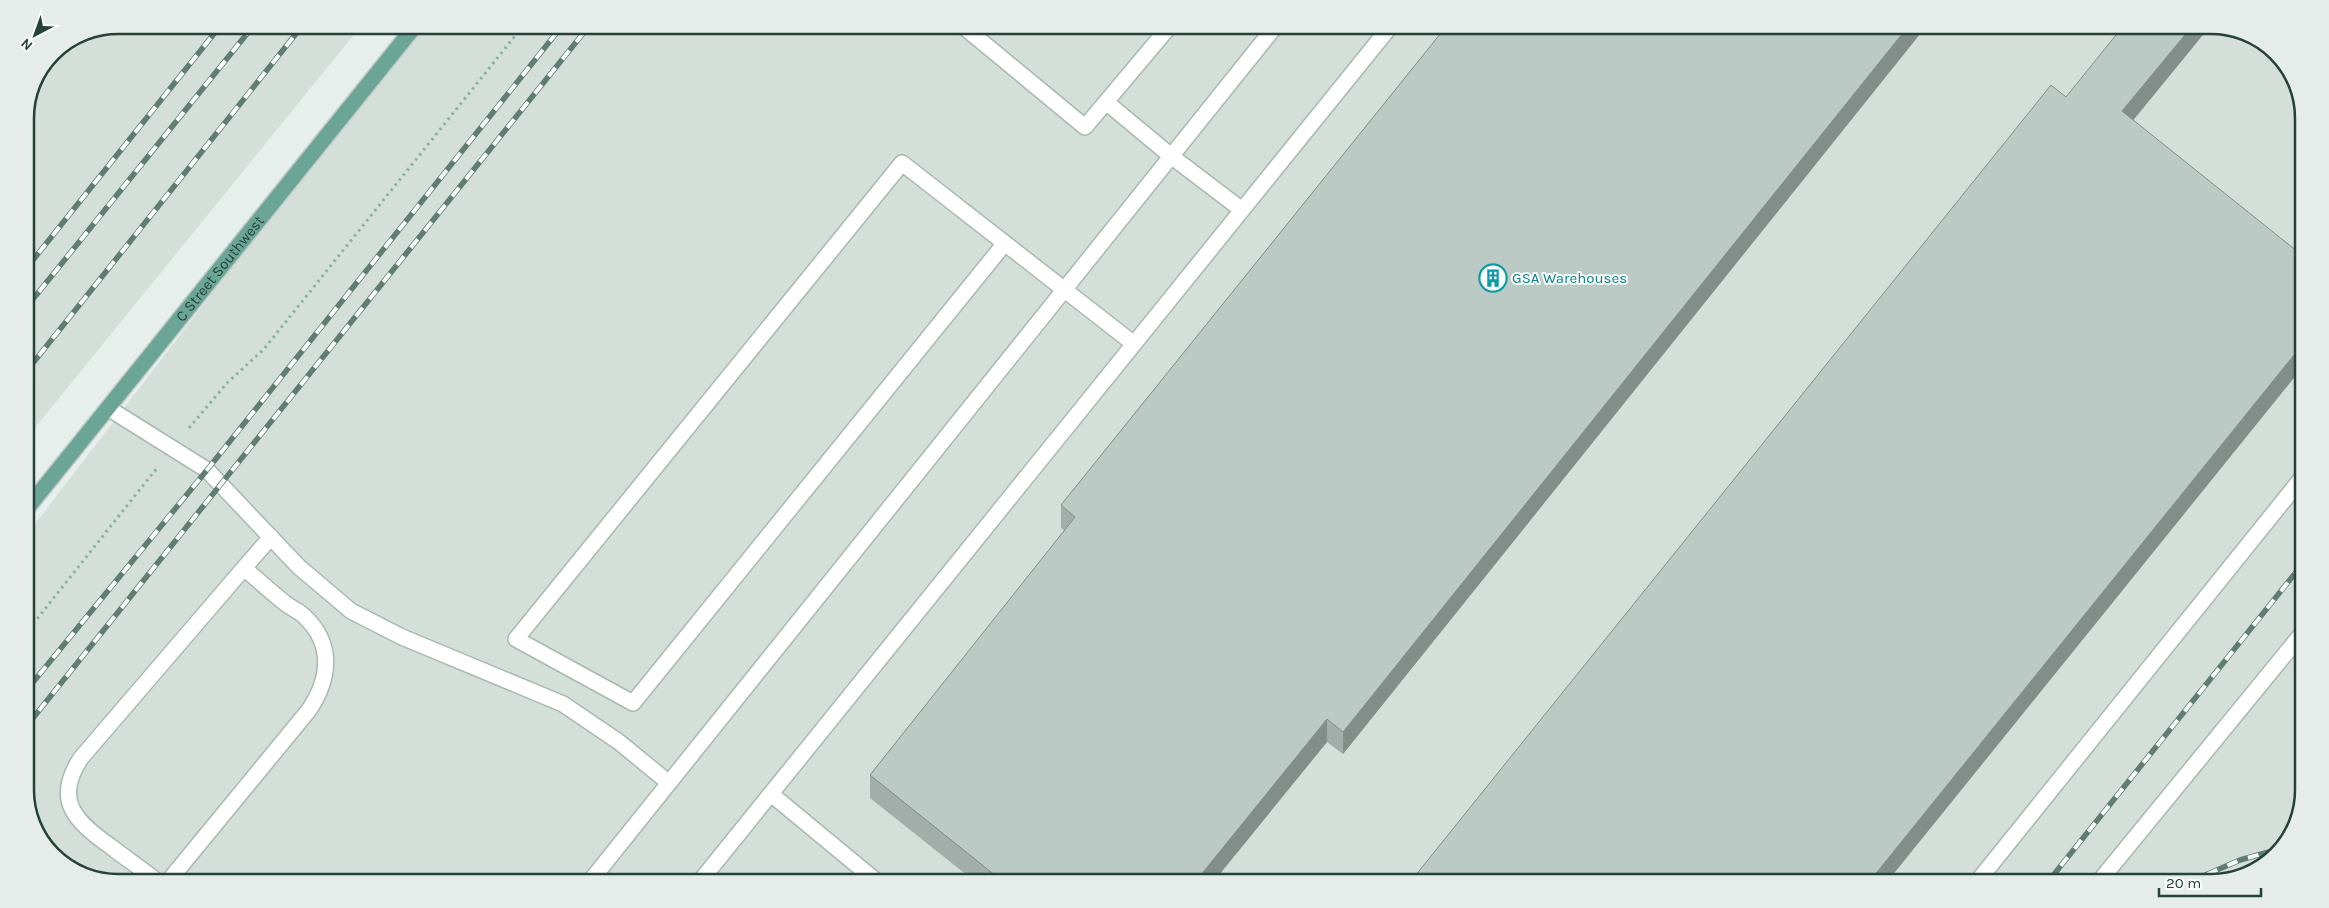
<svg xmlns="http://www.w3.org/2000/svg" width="2329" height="908" font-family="Karla,sans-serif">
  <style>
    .built { fill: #d4dfda }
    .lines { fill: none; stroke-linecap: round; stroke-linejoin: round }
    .minor-casing { stroke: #a8b8b2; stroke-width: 18 }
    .major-casing { stroke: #c2cac8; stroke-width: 18 }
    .path { stroke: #86b3a5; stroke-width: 3; stroke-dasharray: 2.5 4; stroke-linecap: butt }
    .minor { stroke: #fff; stroke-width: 15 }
    .major { stroke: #6aa596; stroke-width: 15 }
    .rail-casing { stroke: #5f7d75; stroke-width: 5.5 }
    .rail { stroke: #f7fbf9; stroke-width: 4; stroke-dasharray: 11; stroke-linecap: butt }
    .wall { fill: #a1aea9 }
    .shaded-wall { fill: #838d89 }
    .building { fill: #bbcac4; stroke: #838d89 }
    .labels { text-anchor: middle; stroke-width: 4; stroke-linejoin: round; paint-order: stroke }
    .street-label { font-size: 15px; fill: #24423a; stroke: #f7fbf9 }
    .culture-label { font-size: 15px; fill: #0d838f; stroke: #f7fbf9; text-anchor: start }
    .rim { fill: none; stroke: #24423a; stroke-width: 2.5 }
  </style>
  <rect width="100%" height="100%" fill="#e6efeb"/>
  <!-- built -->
  <path class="built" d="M 118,25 L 361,26 L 25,440 L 25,112 L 52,52 L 83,32 Z
    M 417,26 L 2241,30 L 2285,61 L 2304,111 L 2299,820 L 2263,867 L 2211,883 L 88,878 L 44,847 L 25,797 L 25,537 Z"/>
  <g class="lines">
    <!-- minor casing -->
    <g class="minor-casing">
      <path id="minor" d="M 964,27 L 1085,127 L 1169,27
        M 1106,102 L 1171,156 L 1242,210
        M 1005,243 L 633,703 L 516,639 L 902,163 L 1134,344
        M 108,408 L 207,470 L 299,567 L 351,611 L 402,637 L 563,704 L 619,742 L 669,783
        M 771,794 L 875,880
        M 153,878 C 139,867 124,857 110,846 C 75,821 53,800 81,758 L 244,568
        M 171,878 L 309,710 C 330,679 334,644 304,616 C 299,611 291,608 285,603 C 271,592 258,580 244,568 L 271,537
        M 592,879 L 1274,28
        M 702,879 L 1389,28
        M 1977,882 L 2301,479
        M 2098,883 L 2300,636"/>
    </g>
    <!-- major casing -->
    <g class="major-casing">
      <g id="major">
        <path id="s1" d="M 25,511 L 415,26"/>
      </g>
    </g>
    <!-- path -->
    <path class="path" d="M 189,428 L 227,383 L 264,349 L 523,26
      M 25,634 L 157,468"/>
    <!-- minor -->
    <use href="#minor" class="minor"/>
    <!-- major -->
    <use href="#major" class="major"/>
    <!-- rail casing -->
    <g class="rail-casing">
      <path id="rail" d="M 25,270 L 221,25
        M 25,309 L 254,25
        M 25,373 L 303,25
        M 25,692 L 207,470 L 562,26
        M 25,728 L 589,26
        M 2047,883 L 2301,566
        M 2187,883 L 2240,860 L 2276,850"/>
    </g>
    <!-- rail -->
    <use href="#rail" class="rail"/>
  </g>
  <!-- wall -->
  <path class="wall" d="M 1445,28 L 1924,29 L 1343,754 L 1327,742 L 1214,881 L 973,880 L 870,798 L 870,775 L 1065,531 L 1061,528 L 1061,505 Z"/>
  <!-- shaded-wall -->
  <path class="shaded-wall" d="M 1906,29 L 1924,29 L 1343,754 L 1343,732 Z
    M 2189,30 L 2207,30 L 2122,134 L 2122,111 Z
    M 2302,345 L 2302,368 L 1887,882 L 1869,882 Z
    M 1327,719 L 1327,742 L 1214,881 L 1196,881 Z"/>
  <!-- building -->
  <path class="building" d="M 1445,28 L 1906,29 L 1343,732 L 1327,719 L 1196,881 L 1001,880 L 870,775 L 1075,517 L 1061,505 Z
    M 2120,30 L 2189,30 L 2122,111 L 2303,256 L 2302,345 L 1869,882 L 1411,881 L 2051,85 L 2066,97 Z"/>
  <!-- icons -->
  <defs>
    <g id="building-ring" transform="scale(1.4375)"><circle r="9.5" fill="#f7fbf9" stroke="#0f9aa8" stroke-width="1.5"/><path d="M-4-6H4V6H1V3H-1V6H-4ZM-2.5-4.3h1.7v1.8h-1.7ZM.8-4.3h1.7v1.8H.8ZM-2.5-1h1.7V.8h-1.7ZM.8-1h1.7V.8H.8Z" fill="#0f9aa8"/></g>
  </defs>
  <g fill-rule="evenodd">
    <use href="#building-ring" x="1493" y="278"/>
  </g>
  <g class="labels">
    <!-- street labels -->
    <g class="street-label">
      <text dy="5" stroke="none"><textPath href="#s1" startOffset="311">C Street Southwest</textPath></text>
    </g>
    <!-- culture labels -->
    <g class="culture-label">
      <text x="1512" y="283">GSA Warehouses</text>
    </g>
  </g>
  <!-- crop -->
  <path d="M0 0H2329V908H0ZM118 34H2211A84 84 0 0 1 2295 118V790A84 84 0 0 1 2211 874H118A84 84 0 0 1 34 790V118A84 84 0 0 1 118 34Z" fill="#e6ecea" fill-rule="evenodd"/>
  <path class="rim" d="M118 34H2211A84 84 0 0 1 2295 118V790A84 84 0 0 1 2211 874H118A84 84 0 0 1 34 790V118A84 84 0 0 1 118 34Z"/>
  <!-- north arrow -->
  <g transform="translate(35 35) rotate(221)" stroke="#f7fbf9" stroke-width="4" paint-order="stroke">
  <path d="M0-4L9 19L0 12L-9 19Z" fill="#24423a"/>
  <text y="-8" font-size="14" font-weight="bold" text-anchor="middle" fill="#24423a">N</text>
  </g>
  <!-- scale -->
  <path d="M2159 888v8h102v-8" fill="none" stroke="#24423a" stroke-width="2.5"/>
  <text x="2166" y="888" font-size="15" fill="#24423a" stroke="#f7fbf9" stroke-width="4" paint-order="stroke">20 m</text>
</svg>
